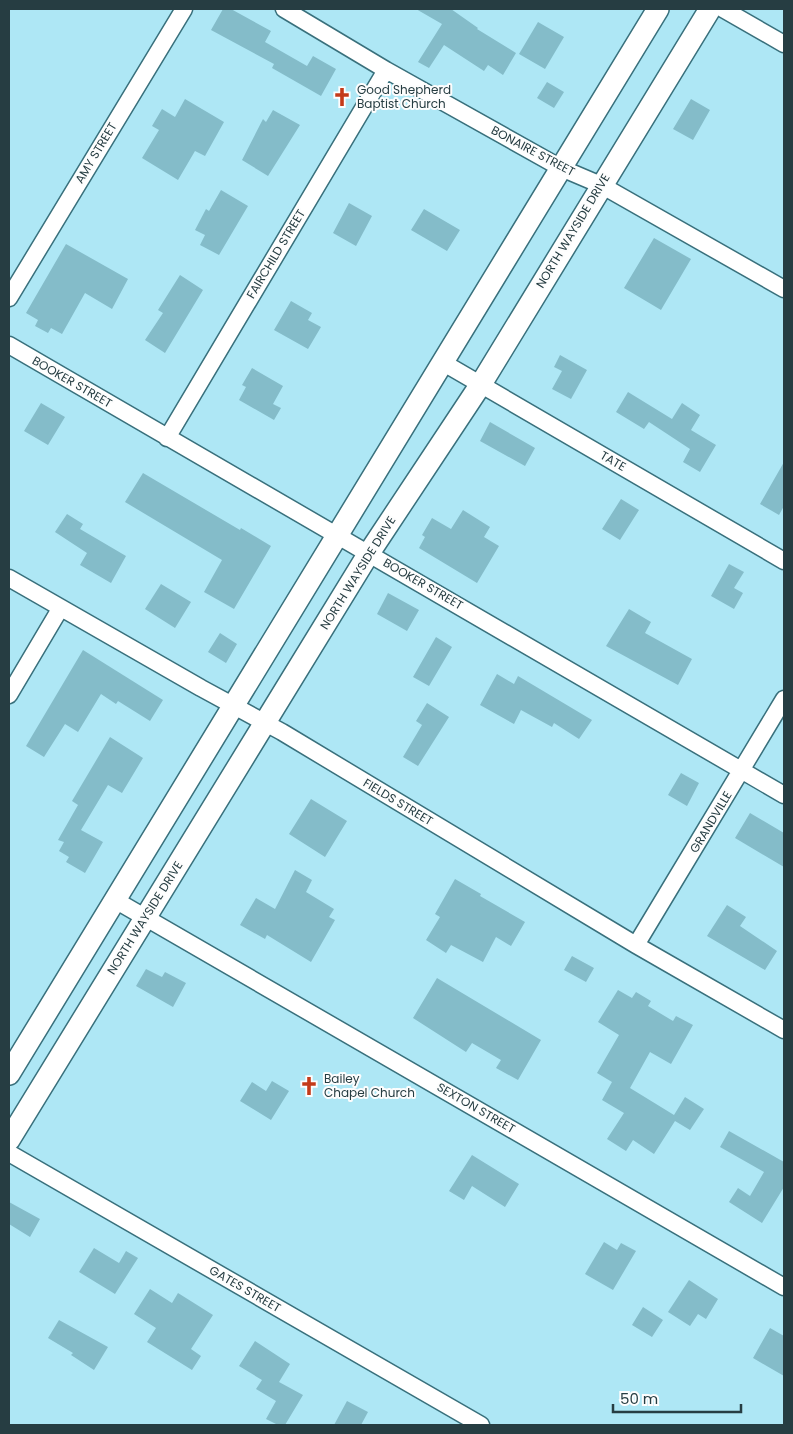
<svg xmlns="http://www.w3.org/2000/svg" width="793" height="1434" font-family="Poppins,sans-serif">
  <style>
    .building { fill: #84bcc9 }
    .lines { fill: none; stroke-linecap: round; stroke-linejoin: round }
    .minor-casing { stroke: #39707c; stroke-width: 19 }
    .major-casing { stroke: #39707c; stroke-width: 24 }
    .minor { stroke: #fff; stroke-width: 16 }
    .major { stroke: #fff; stroke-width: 21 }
    .labels { text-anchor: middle; stroke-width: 4; stroke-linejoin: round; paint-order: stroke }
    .poi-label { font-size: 12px; fill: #263d42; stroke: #fdfdfd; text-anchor: start }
    .street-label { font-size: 12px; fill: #263d42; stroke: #fdfdfd }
  </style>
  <rect width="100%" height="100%" fill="#aee7f5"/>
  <!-- building -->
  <path class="building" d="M 223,9 L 231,9 L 271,31 L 265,42 L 307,66 L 313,56 L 336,69 L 321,96 L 272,68 L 274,64 L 211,30 Z
    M 416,9 L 451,9 L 478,28 L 477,29 L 516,53 L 503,75 L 488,65 L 484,71 L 444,45 L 429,68 L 418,62 L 442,24 Z
    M 538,22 L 564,37 L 545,69 L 519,54 Z
    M 547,82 L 564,92 L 554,108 L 537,98 Z
    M 185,99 L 224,122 L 205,156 L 195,151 L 178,180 L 142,158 L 159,130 L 152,126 L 162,109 L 175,117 Z
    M 691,99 L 710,110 L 693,140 L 673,129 Z
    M 273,110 L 300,125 L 268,176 L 242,160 L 263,119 L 266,122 Z
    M 221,190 L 248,206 L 219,255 L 200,245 L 205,235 L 195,230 L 206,209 L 209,211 Z
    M 349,203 L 372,216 L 356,246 L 333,233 Z
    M 424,209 L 460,230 L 447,251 L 411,230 Z
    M 654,238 L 691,259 L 661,310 L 624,288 Z
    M 66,244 L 128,279 L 112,309 L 85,293 L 62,334 L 51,328 L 48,333 L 35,326 L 38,320 L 26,313 Z
    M 180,275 L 203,290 L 165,353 L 145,340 L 163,313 L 158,310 Z
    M 291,301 L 312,313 L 308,320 L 321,327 L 308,349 L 274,330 Z
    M 560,355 L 587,370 L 571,399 L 552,389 L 562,371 L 554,367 Z
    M 252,368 L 283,386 L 273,404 L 281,408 L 274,420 L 239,400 L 246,387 L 242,385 Z
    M 628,392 L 672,419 L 682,403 L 700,415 L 691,430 L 716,445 L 700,472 L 683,462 L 690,449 L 649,422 L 644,429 L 616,412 Z
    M 41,403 L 65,417 L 48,445 L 24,431 Z
    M 490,422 L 535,448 L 525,466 L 480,441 Z
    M 784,462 L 784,506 L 779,515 L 760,504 Z
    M 143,473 L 240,530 L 241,528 L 271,546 L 234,609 L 204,592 L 222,560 L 125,502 Z
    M 621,499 L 639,510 L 620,540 L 602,529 Z
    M 463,510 L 490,527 L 484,537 L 499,546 L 477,583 L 419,548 L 425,537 L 422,535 L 432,518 L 451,529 Z
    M 67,514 L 83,524 L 80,529 L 126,556 L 111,583 L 80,565 L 87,553 L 55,532 Z
    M 729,564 L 744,572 L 734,588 L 743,593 L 734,609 L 711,596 Z
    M 161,584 L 191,602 L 175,628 L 145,609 Z
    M 388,593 L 419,610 L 407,631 L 377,614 Z
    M 629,609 L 651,622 L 645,633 L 692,659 L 678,685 L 606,646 Z
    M 220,633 L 237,644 L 226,663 L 208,652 Z
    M 436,637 L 452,647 L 429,686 L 413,677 Z
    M 83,650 L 163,700 L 150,721 L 118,701 L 116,704 L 101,694 L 78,732 L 65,724 L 44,757 L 26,746 Z
    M 497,674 L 514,684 L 518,676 L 592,720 L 579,739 L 554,723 L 552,727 L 521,710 L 514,724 L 480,705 Z
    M 427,703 L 449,717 L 418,766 L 403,757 L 422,725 L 416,721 Z
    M 110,737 L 143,758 L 122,793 L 108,785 L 81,830 L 103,842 L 85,873 L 66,862 L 69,857 L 59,851 L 64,842 L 58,840 L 78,805 L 72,801 Z
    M 681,773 L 699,783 L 687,806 L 668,795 Z
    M 311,799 L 347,821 L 325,857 L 289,834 Z
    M 750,813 L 784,833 L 784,867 L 735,838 Z
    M 295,870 L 312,880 L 306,892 L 334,909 L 329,917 L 335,920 L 311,962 L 267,935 L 265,939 L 240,925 L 256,898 L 275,909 Z
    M 455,879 L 481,894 L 480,896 L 525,922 L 511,946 L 496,937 L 483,962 L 451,945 L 446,953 L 426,940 L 440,917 L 435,914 Z
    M 727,905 L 746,917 L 740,926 L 777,951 L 765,970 L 707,936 Z
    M 572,956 L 594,968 L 586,982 L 564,970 Z
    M 146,969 L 162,977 L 165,972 L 186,983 L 173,1007 L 136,986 Z
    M 437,978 L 541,1040 L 518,1080 L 496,1068 L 501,1060 L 472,1043 L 466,1052 L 413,1018 Z
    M 618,990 L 632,998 L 636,992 L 651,1001 L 648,1006 L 673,1021 L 676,1016 L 693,1025 L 671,1064 L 650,1052 L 630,1088 L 674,1115 L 685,1097 L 704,1109 L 690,1130 L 675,1121 L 654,1154 L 633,1140 L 626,1151 L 607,1139 L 624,1113 L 602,1100 L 612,1082 L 597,1073 L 619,1035 L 598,1022 Z
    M 272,1081 L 289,1091 L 271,1120 L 240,1101 L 252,1082 L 266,1091 Z
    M 729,1131 L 784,1162 L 784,1187 L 762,1223 L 729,1202 L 738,1188 L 750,1196 L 764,1172 L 720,1147 Z
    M 472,1155 L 519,1184 L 505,1207 L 472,1186 L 464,1200 L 449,1191 Z
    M 9,1202 L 40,1219 L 30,1237 L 9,1224 Z
    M 604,1242 L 617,1250 L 621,1243 L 636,1251 L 613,1290 L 585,1274 Z
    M 94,1248 L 119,1263 L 126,1251 L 138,1258 L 115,1294 L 79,1272 Z
    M 689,1280 L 718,1299 L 706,1319 L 698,1314 L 690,1326 L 668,1312 Z
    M 150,1289 L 172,1303 L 178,1293 L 213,1315 L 191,1349 L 201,1356 L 192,1370 L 147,1342 L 156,1328 L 134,1314 Z
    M 643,1307 L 663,1320 L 652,1337 L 632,1325 Z
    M 59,1320 L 108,1347 L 94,1370 L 71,1355 L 73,1353 L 48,1338 Z
    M 770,1328 L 784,1336 L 784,1376 L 753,1358 Z
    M 255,1341 L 290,1364 L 279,1382 L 303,1395 L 285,1425 L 278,1425 L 266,1419 L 276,1401 L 256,1389 L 262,1380 L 239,1366 Z
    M 347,1401 L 368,1412 L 361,1425 L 334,1425 Z"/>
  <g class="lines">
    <!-- minor casing -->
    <g class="minor-casing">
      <path id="minor" d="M 284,9 L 386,70 L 561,168 L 601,185 L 784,289
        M 723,9 L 784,44
        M 9,298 L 184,9
        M 9,345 L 784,795
        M 442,362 L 784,561
        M 167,438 L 386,70
        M 9,578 L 201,688 L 282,732 L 636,945 L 784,1030
        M 9,695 L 60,609
        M 115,900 L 784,1287
        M 636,945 L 784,699
        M 9,1153 L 481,1425"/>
    </g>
    <!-- major casing -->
    <g class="major-casing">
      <path id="major" d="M 9,1074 L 658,9
        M 9,1140 L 369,553 L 481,384 L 710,9"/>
    </g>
    <!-- minor -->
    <use href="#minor" class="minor"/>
    <!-- major -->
    <use href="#major" class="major"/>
  </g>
  <!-- icons -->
  <defs>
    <g id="church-bare" transform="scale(1.5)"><path d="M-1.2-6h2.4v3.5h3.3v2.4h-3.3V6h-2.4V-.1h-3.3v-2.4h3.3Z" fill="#c43a19" stroke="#fdfdfd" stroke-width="2.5" paint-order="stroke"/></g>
  </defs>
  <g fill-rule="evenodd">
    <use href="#church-bare" x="342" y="97"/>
    <use href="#church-bare" x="309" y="1086"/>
  </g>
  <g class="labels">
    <!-- poi labels -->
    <g class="poi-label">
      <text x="357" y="94">Good Shepherd<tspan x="357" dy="14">Baptist Church</tspan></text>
      <text x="324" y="1083">Bailey<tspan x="324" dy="14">Chapel Church</tspan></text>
    </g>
    <!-- street labels -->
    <g class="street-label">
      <text transform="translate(533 151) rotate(28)" y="4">BONAIRE STREET</text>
      <text transform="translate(96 153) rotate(-59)" y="4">AMY STREET</text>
      <text transform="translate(573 231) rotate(-59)" y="4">NORTH WAYSIDE DRIVE</text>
      <text transform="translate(276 254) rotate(-59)" y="4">FAIRCHILD STREET</text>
      <text transform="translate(72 382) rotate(30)" y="4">BOOKER STREET</text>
      <text transform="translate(613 461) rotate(30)" y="4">TATE</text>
      <text transform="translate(358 573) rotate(-58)" y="4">NORTH WAYSIDE DRIVE</text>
      <text transform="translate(423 584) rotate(30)" y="4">BOOKER STREET</text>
      <text transform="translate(398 802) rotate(31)" y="4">FIELDS STREET</text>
      <text transform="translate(711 822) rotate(-59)" y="4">GRANDVILLE</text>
      <text transform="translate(145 918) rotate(-58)" y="4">NORTH WAYSIDE DRIVE</text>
      <text transform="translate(476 1108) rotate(30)" y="4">SEXTON STREET</text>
      <text transform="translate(245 1289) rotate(30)" y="4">GATES STREET</text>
    </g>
  </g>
  <!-- border -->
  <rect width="793" height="1434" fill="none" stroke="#263d42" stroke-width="20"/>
  <!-- scale -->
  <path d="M613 1404v8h128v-8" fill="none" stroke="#263d42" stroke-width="2.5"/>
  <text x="620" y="1404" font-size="15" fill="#263d42" stroke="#fdfdfd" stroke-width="4" paint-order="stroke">50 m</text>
</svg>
